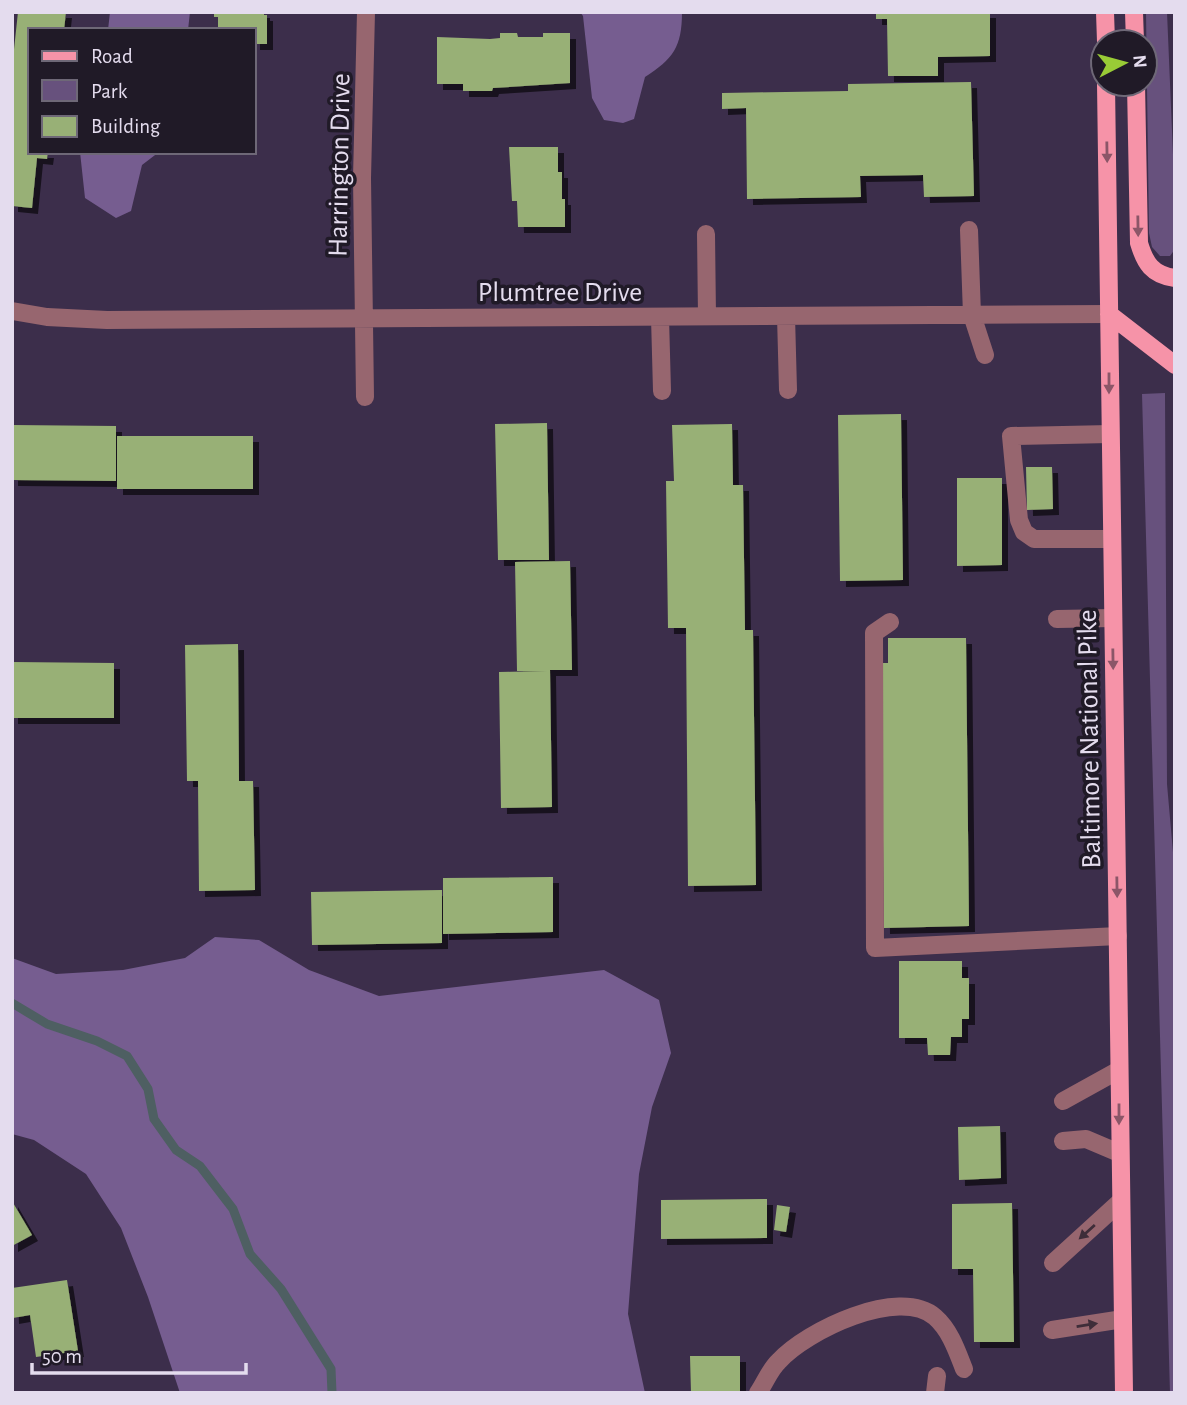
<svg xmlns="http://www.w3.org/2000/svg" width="1187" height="1405" font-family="'Alegreya Sans',sans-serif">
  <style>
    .green { fill: #67517d }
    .forest { fill: #765d90 }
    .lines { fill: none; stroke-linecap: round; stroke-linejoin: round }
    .stream { stroke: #4e5f62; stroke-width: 9 }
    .building { fill: #98b076; filter: url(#shadow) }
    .minor { stroke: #97666f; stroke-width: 18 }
    .major { stroke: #f693a8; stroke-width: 18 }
    .oneway { fill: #8b5668 }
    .oneway2 { fill: #3e2d39 }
    .labels { text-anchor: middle; stroke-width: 7; stroke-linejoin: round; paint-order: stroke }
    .street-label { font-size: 28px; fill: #e4dcee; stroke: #201a27 }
  </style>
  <defs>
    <filter id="shadow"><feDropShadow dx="6" dy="6" stdDeviation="0" flood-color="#0009"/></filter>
  </defs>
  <rect width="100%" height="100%" fill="#3c2e4b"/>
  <!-- green -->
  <path class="green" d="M 1146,12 L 1167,12 L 1175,202 L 1175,249 L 1170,256 L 1160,256 L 1152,247 L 1149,233 Z
    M 1165,393 L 1167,784 L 1175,875 L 1175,1393 L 1170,1393 L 1142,394 Z"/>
  <!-- forest -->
  <path class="forest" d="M 110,12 L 190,12 L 188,30 L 108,30 Z
    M 580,12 L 682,12 C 682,47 673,59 645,77 L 634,119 L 623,123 L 604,120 L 592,98 L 583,16 Z
    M 80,152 L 159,152 L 142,165 L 131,211 L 116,218 L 85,198 Z
    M 215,937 L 259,940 L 309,970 L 379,996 L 604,970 L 659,1000 L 671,1053 L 652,1107 L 639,1174 L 628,1314 L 645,1393 L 180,1393 L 148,1297 L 121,1228 L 86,1174 L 34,1140 L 12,1134 L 12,958 L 56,974 L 123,970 L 185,958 Z"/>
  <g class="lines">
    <!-- stream -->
    <path class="stream" d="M 12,1003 L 47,1024 L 97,1041 L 127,1056 L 148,1089 L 154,1119 L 176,1150 L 200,1166 L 233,1209 L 250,1254 L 281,1289 L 331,1369 L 332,1393"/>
  </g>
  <!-- building -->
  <path class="building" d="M 18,12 L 66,12 L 64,30 L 30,30 L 30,152 L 48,152 L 47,159 L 37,158 L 32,208 L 12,206 L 12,68 Z
    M 214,12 L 264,12 L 264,15 L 267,15 L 267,44 L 254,44 L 254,30 L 218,30 L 218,17 L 214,17 Z
    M 876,12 L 990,12 L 990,56 L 938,57 L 938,76 L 888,76 L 887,19 L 876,19 Z
    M 500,33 L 517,33 L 518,37 L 543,37 L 543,33 L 570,33 L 570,83 L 493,88 L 492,91 L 463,91 L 463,84 L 437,84 L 437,37 L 490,39 L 500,38 Z
    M 971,82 L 974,196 L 924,197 L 923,175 L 860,176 L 861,197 L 747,199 L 746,108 L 722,109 L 722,93 L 848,91 L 848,84 Z
    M 509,147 L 558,147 L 558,172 L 562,172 L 562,199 L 565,199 L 565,227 L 518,227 L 517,201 L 512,201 Z
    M 901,414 L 903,580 L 840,581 L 838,415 Z
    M 547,423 L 549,560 L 498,560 L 495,424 Z
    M 732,424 L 733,485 L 743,485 L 745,630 L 753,630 L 756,885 L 688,886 L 686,628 L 668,628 L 666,481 L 674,481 L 672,425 Z
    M 12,425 L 116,426 L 116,481 L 12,480 Z
    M 117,436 L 253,436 L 253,489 L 117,489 Z
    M 1026,467 L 1052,467 L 1053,509 L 1027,510 Z
    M 957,478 L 1002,478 L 1002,565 L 957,566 Z
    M 570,561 L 572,670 L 550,670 L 552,807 L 501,808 L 499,672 L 547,671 L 517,671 L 515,562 Z
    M 888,638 L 966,638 L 969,926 L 884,928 L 881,663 L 888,663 Z
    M 238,644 L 239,781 L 253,781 L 255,890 L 199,891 L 198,781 L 187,781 L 185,645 Z
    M 12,662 L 114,663 L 114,718 L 12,718 Z
    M 553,877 L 553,932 L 443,934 L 443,878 Z
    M 442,890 L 442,943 L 312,945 L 311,892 Z
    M 899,961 L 962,961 L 962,978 L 969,978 L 969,1019 L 962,1019 L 962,1037 L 951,1037 L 950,1055 L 928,1055 L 927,1038 L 899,1038 Z
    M 1000,1126 L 1001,1178 L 959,1180 L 958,1127 Z
    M 767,1199 L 767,1238 L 661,1239 L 661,1200 Z
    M 12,1201 L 32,1235 L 12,1246 Z
    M 1012,1203 L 1014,1342 L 974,1342 L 973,1269 L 952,1269 L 952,1204 Z
    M 777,1205 L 790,1207 L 786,1232 L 774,1230 Z
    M 67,1280 L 78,1351 L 36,1357 L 30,1315 L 13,1318 L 12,1288 Z
    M 690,1356 L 740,1356 L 740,1393 L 691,1393 Z"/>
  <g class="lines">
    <!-- minor -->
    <path class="minor" d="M 969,230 L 972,315 L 985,355
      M 706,234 L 707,316
      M 12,311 L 47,317 L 107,320 L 1109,314
      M 786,316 L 788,390
      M 660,317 L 662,391
      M 365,397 L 362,178 L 366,12
      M 1110,434 L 1011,436 L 1019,520 L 1024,532 L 1034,539 L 1111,539
      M 1057,619 L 1113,618
      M 890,622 L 874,633 L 875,948 L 1118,936
      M 1063,1101 L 1119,1070
      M 1063,1141 L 1086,1139 L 1119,1153
      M 1053,1263 L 1121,1201
      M 1052,1330 L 1123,1319
      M 758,1393 C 765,1383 770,1369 779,1361 C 806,1331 899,1286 935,1317 C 950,1330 957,1351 964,1369
      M 935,1393 L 937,1376"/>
    <!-- major -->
    <path class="major" d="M 1105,12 L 1106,42
      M 1134,12 L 1135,42
      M 1106,84 L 1124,1393
      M 1136,84 L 1139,243 C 1145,263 1152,275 1175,278
      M 1109,314 L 1175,365"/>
  </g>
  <!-- one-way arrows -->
  <defs><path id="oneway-solid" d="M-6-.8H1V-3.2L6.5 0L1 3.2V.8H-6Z" transform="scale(1.75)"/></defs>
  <g class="oneway">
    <use href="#oneway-solid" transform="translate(1107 152) rotate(89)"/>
    <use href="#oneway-solid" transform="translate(1138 226) rotate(89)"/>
    <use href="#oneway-solid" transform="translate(1109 383) rotate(90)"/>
    <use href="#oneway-solid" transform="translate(1113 659) rotate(89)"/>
    <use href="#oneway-solid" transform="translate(1117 887) rotate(89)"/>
    <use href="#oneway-solid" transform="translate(1119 1114) rotate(90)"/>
  </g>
  <g class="oneway2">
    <use href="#oneway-solid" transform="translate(1087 1232) rotate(138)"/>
    <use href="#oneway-solid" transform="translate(1087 1325) rotate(-9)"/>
  </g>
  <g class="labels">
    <!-- street labels -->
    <g class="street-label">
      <text transform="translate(338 165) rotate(-89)" y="10">Harrington Drive</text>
      <text x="560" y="301">Plumtree Drive</text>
      <text transform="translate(1088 739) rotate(-91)" y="10">Baltimore National Pike</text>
    </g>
  </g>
  <!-- border -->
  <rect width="1187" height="1405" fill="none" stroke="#e4dcee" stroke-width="28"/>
  <!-- legend -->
  <rect x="28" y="28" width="228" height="126" fill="#201a27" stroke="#6e6877" stroke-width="2"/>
  <rect x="42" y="51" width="35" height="10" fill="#f693a8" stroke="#6e6877" stroke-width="2"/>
  <text x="91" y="63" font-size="21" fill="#e4dcee">Road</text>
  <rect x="42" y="80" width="35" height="21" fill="#67517d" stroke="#6e6877" stroke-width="2"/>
  <text x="91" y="98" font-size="21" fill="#e4dcee">Park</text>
  <rect x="42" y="116" width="35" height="21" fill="#98b076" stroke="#6e6877" stroke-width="2"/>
  <text x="91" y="133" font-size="21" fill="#e4dcee">Building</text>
  <!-- north arrow -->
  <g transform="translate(1124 63) rotate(84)"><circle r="33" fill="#201a27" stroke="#6e6877" stroke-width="2"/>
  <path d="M0-5L12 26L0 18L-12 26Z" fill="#99cb36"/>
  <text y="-10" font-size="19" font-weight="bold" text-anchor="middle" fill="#e4dcee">N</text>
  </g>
  <!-- scale -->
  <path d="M32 1363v10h214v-10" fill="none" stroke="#e4dcee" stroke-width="3.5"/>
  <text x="42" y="1363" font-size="21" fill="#e4dcee" stroke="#201a27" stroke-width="5" paint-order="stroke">50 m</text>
</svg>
